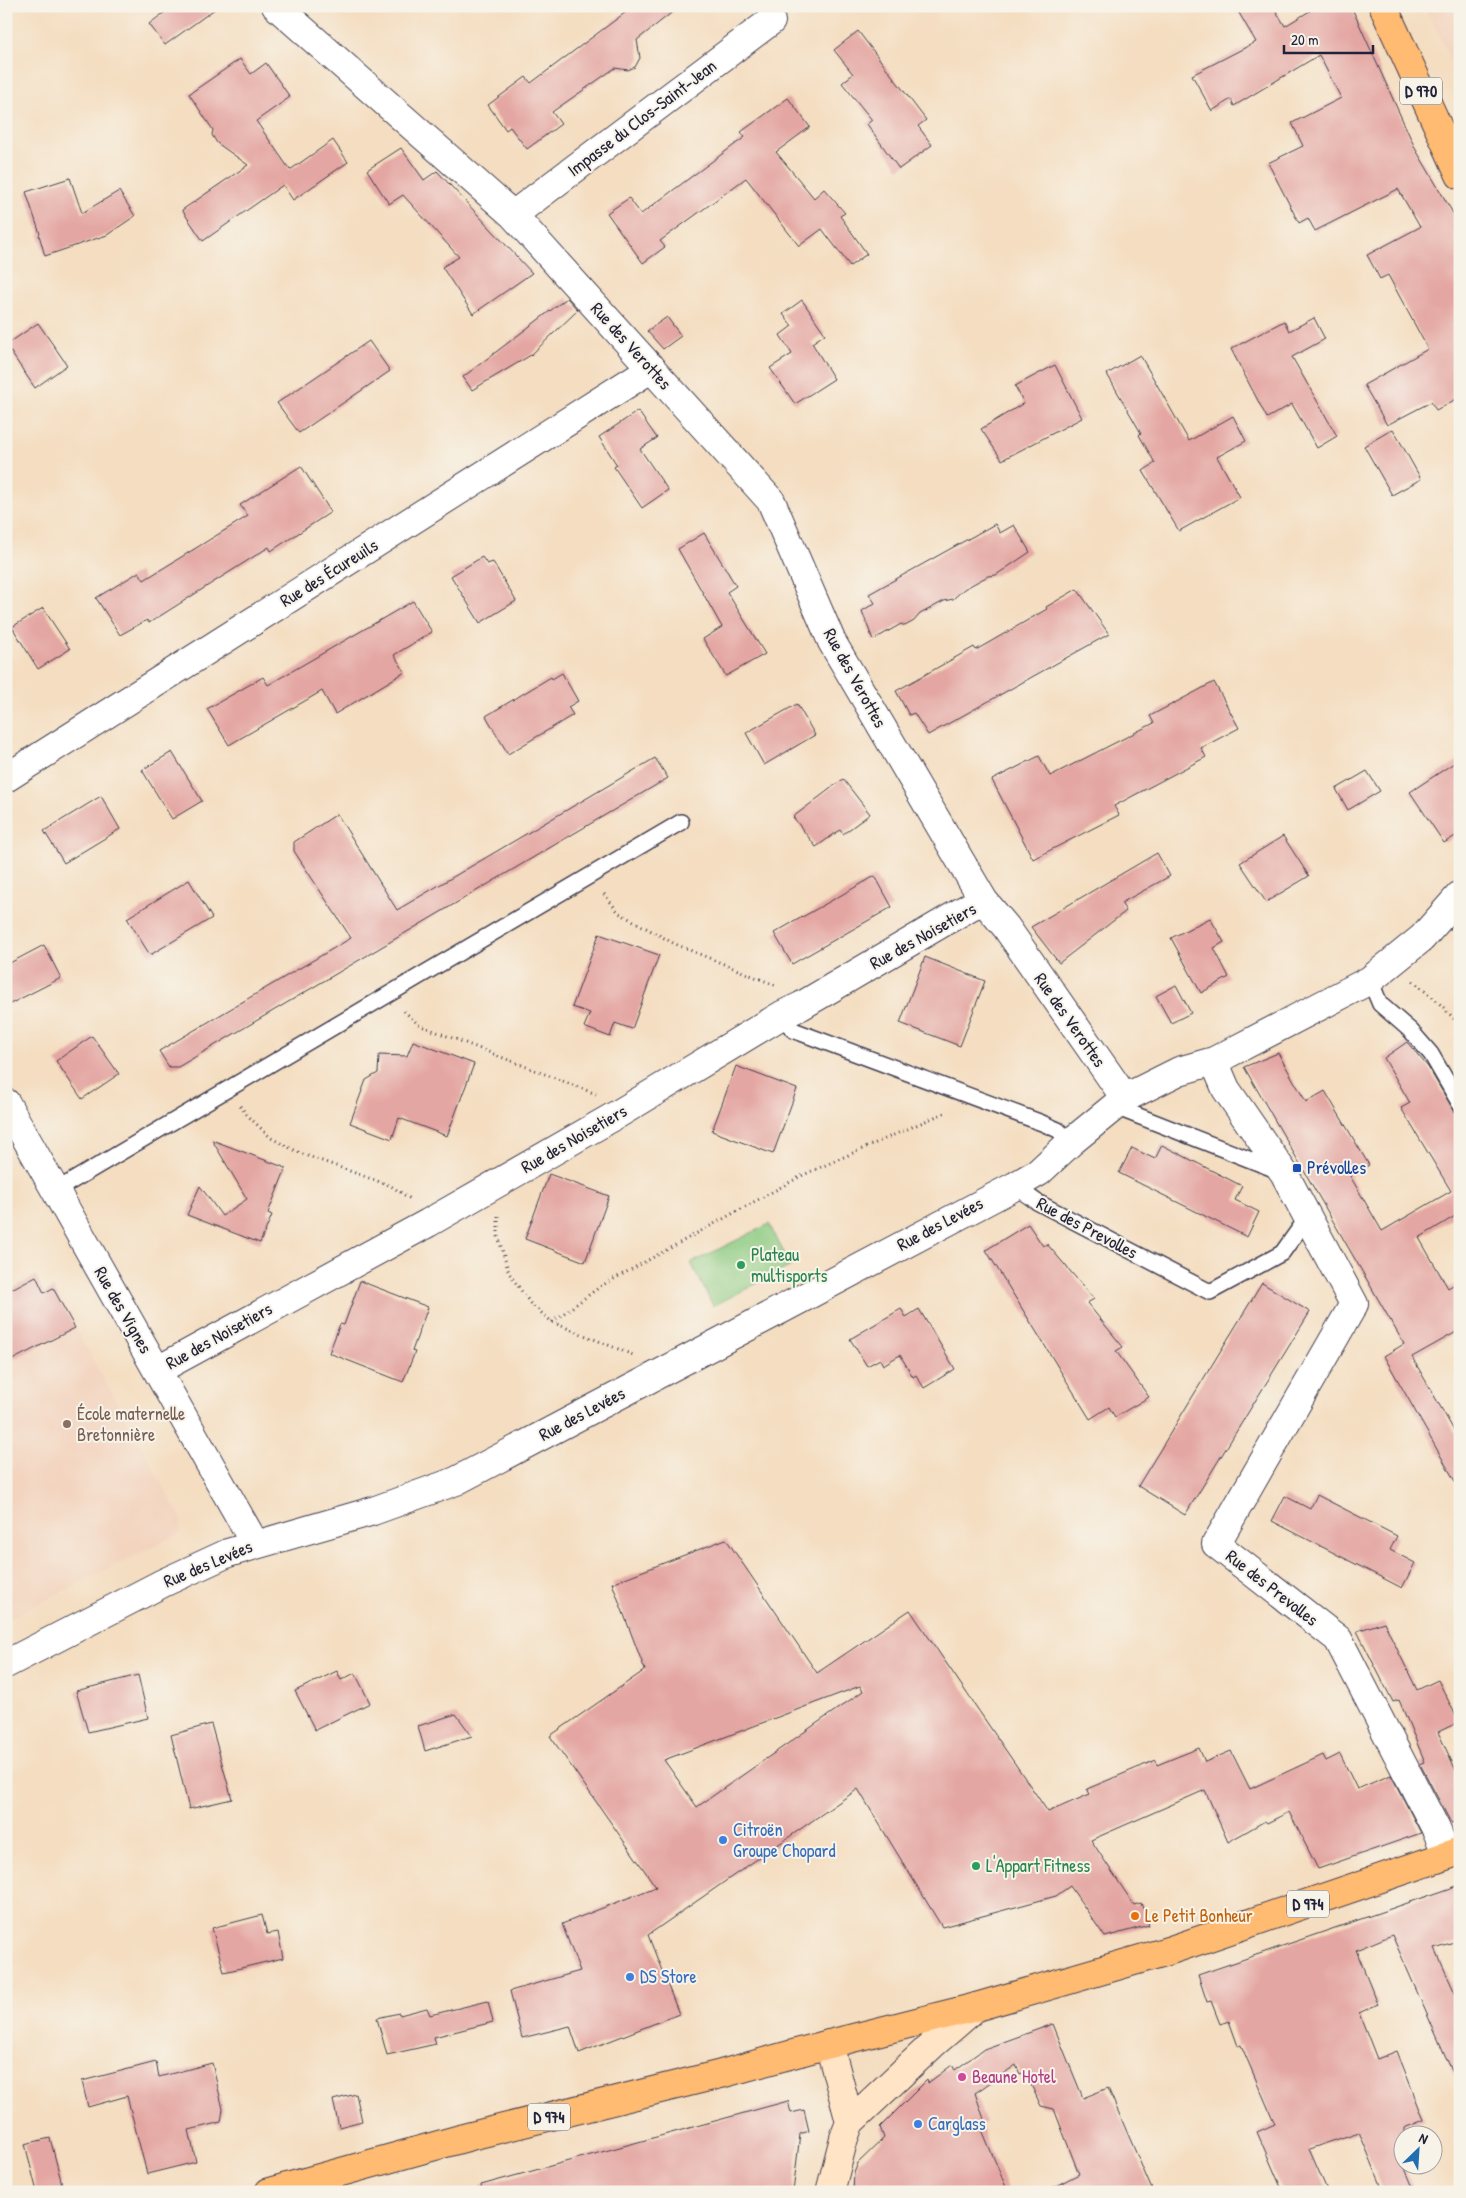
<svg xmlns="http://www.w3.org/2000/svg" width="1466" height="2198" font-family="'Patrick Hand',sans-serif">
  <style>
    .built { fill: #f3d4bf }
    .green { fill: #8bca80; stroke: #56765e }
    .building { fill: #e4a6a2; fill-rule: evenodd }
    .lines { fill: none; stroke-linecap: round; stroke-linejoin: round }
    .service-casing { stroke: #423e4f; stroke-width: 18 }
    .minor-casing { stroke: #423e4f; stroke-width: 30 }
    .secondary-casing { stroke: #423e4f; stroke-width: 30 }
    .primary-casing { stroke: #423e4f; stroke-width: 30 }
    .path { stroke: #423e4f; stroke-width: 3; stroke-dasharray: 1 4; stroke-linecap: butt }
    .service { stroke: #fff; stroke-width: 15 }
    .minor { stroke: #fff; stroke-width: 28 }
    .secondary { stroke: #ffe4c6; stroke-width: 28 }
    .primary { stroke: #ffbb71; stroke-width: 28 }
    .transit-dot { fill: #1a4fb4; stroke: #f7f3e8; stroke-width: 2 }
    .leisure-dot { fill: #2e9e5b; stroke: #f7f3e8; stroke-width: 2 }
    .education-dot { fill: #8d6e63; stroke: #f7f3e8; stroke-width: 2 }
    .shop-dot { fill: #3f7fe0; stroke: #f7f3e8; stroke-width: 2 }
    .food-dot { fill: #e8710a; stroke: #f7f3e8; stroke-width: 2 }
    .hotel-dot { fill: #d1479c; stroke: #f7f3e8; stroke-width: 2 }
    .labels { text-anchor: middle; stroke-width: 4; stroke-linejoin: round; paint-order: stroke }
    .shield { fill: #f7f3e8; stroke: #62616f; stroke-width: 1 }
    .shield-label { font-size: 16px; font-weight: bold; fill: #22223b }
    .street-label { font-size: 18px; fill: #22223b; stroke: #f7f3e8 }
    .transit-label { font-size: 18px; fill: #164399; stroke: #f7f3e8; text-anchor: start }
    .leisure-label { font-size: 18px; fill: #27864d; stroke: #f7f3e8; text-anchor: start }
    .education-label { font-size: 18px; fill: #785e54; stroke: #f7f3e8; text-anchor: start }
    .shop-label { font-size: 18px; fill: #366cbe; stroke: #f7f3e8; text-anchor: start }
    .food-label { font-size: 18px; fill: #c56008; stroke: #f7f3e8; text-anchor: start }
    .hotel-label { font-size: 18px; fill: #b23c85; stroke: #f7f3e8; text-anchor: start }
  </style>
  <rect width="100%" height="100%" fill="#f7f3e8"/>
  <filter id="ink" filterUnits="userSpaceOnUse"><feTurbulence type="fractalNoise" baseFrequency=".02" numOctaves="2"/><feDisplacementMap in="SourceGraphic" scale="10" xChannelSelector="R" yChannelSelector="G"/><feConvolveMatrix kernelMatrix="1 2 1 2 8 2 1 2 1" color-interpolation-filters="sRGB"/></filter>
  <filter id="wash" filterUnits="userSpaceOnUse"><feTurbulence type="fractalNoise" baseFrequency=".0096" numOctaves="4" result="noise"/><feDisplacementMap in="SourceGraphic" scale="20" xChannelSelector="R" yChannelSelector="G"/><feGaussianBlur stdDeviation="1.12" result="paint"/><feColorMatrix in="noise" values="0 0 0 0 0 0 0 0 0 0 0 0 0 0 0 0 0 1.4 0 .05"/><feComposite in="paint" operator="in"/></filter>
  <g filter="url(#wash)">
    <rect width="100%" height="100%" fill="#f4ddc0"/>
    <!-- built -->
    <path class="built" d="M 1425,6 L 1460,6 L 1460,80 L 1426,9 Z
      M 36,1276 L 44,1293 L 53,1288 L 182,1520 L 180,1533 L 6,1620 L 6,1292 Z"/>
    <!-- green -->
    <path class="green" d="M 769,1224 L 791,1266 L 713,1306 L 691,1263 Z"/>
    <g id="blocks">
      <!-- building -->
      <path class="building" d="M 173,6 L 219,6 L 165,45 L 149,24 Z
        M 634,6 L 680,6 L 637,40 L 640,58 L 635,67 L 628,70 L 615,68 L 552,112 L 561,124 L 527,149 L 510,127 L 506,130 L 488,105 L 526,77 L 531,83 Z
        M 1235,6 L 1273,6 L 1285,26 L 1318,6 L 1351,6 L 1416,150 L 1460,225 L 1460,397 L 1436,410 L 1431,402 L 1387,425 L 1364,385 L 1428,349 L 1388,275 L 1380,279 L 1367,255 L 1420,227 L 1398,189 L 1315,231 L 1308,218 L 1299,223 L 1268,163 L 1303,146 L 1292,123 L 1341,98 L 1319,55 L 1234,106 L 1231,99 L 1212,111 L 1192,75 L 1256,42 Z
        M 858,31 L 926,120 L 918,126 L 932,145 L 899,169 L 867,124 L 872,120 L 842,83 L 853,74 L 834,50 Z
        M 240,59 L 251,74 L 266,63 L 290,97 L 256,121 L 290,170 L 333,140 L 348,162 L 293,200 L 283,185 L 203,241 L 182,210 L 248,165 L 217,143 L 212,135 L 213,130 L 189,94 Z
        M 788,98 L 810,127 L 776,152 L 814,198 L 824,189 L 845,213 L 840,216 L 867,254 L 850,266 L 822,229 L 799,246 L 746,178 L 660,241 L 665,247 L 643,263 L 607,213 L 629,198 L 641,214 L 745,137 L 741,132 Z
        M 401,148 L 424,180 L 437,171 L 532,273 L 473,314 L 442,267 L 459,257 L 403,195 L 389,204 L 367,170 Z
        M 70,178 L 82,213 L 119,191 L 135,216 L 107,235 L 45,256 L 39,235 L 40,234 L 26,192 Z
        M 567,298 L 578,310 L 531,355 L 472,390 L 463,377 Z
        M 802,300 L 825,334 L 812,343 L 834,379 L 795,404 L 770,368 L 792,354 L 780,335 L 792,326 L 783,314 Z
        M 667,317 L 681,336 L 663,349 L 647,331 Z
        M 1314,318 L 1325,339 L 1292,357 L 1337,436 L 1317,448 L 1292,404 L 1267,418 L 1231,349 L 1284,321 L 1289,331 Z
        M 38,323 L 67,365 L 35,388 L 6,345 Z
        M 369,341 L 390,371 L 299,433 L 277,403 Z
        M 1140,355 L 1189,441 L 1233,416 L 1246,441 L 1217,457 L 1240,497 L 1179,531 L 1143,471 L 1155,463 L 1139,435 L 1141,433 L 1107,374 Z
        M 1055,365 L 1082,418 L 1002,460 L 981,429 L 1024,403 L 1015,386 Z
        M 638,411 L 657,438 L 640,449 L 668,490 L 642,508 L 614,467 L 617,465 L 599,437 Z
        M 1393,429 L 1421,479 L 1392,495 L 1364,446 Z
        M 301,466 L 331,512 L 271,551 L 269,547 L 149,623 L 147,620 L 120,635 L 96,598 L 139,572 L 144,580 L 248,516 L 240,505 Z
        M 995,524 L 1000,533 L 1014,525 L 1030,552 L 996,575 L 988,576 L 964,589 L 953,599 L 944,601 L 920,614 L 914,621 L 905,626 L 901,624 L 873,640 L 862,611 L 875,603 L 869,594 Z
        M 704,533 L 736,586 L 727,592 L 765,654 L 726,676 L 703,639 L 722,627 L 678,549 Z
        M 482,557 L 487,564 L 493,562 L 516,601 L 480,623 L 451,576 Z
        M 1077,589 L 1109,634 L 928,735 L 914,713 L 909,715 L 896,691 L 974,647 L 976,650 L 1047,609 L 1046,607 Z
        M 413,601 L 432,632 L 394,655 L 405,672 L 335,714 L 322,691 L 229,745 L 207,709 L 263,677 L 268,685 Z
        M 43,608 L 70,649 L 38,669 L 12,627 Z
        M 562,673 L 578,701 L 568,707 L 573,715 L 508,754 L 486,716 L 551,677 L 552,679 Z
        M 1214,682 L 1239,728 L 1201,748 L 1206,757 L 1114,806 L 1119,815 L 1033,859 L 992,780 L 1039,756 L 1050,776 L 1154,723 L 1150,716 Z
        M 797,704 L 815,735 L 764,765 L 746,733 Z
        M 172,752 L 202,801 L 172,819 L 142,770 Z
        M 655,758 L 668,778 L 178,1067 L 169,1067 L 159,1051 L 351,938 L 294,851 L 294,842 L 337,814 L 397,910 Z
        M 1460,759 L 1460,833 L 1444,843 L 1410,792 Z
        M 1367,771 L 1380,791 L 1348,810 L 1336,789 Z
        M 843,779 L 870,814 L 843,834 L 840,830 L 816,847 L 793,817 Z
        M 101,796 L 120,829 L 64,863 L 44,831 Z
        M 1283,836 L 1309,876 L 1266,902 L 1240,863 Z
        M 1157,853 L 1170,876 L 1121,903 L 1126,911 L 1059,963 L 1031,927 Z
        M 875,876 L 892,907 L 792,964 L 774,933 Z
        M 189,880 L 212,918 L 150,955 L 127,918 Z
        M 1210,918 L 1224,942 L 1214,948 L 1229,977 L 1201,993 L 1171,938 Z
        M 599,934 L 659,955 L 632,1029 L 615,1023 L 610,1037 L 584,1027 L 590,1013 L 572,1007 Z
        M 44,945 L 61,978 L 6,1006 L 6,965 Z
        M 925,957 L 985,981 L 960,1046 L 900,1023 Z
        M 1176,985 L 1191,1013 L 1171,1023 L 1156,996 Z
        M 92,1036 L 119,1074 L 82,1099 L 56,1061 Z
        M 413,1041 L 474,1064 L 447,1136 L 399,1118 L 392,1139 L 350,1123 L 366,1080 L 378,1073 L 379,1055 L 407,1056 Z
        M 1407,1042 L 1428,1067 L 1460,1121 L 1460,1213 L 1419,1238 L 1448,1288 L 1460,1281 L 1460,1330 L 1412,1357 L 1460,1441 L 1460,1490 L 1384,1356 L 1404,1344 L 1244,1067 L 1278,1053 L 1306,1102 L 1325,1091 L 1369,1165 L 1350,1176 L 1382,1231 L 1451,1191 L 1401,1108 L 1410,1103 L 1384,1058 Z
        M 736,1066 L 797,1089 L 773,1154 L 712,1131 Z
        M 212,1140 L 286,1168 L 268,1213 L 272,1215 L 260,1243 L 187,1215 L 200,1186 L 222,1216 L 247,1199 Z
        M 1162,1145 L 1242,1186 L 1235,1200 L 1259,1212 L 1247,1237 L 1119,1173 L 1132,1148 L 1155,1159 Z
        M 549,1174 L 609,1196 L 585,1262 L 525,1239 Z
        M 1028,1224 L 1043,1246 L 1047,1244 L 1094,1299 L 1087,1303 L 1123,1347 L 1116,1351 L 1149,1397 L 1115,1417 L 1109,1407 L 1090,1419 L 986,1250 Z
        M 36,1276 L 44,1293 L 53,1288 L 75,1328 L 6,1363 L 6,1292 Z
        M 360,1281 L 428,1307 L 412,1351 L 415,1352 L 403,1382 L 329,1353 L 340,1324 L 344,1325 Z
        M 1262,1283 L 1310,1312 L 1185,1515 L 1138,1486 Z
        M 901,1309 L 906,1317 L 919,1309 L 955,1369 L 924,1388 L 916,1375 L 913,1377 L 900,1355 L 883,1365 L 880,1359 L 867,1366 L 850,1339 Z
        M 1317,1495 L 1397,1536 L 1390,1550 L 1415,1563 L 1402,1588 L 1272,1521 L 1285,1496 L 1310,1509 Z
        M 726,1539 L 817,1673 L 910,1610 L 1048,1812 L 1090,1794 L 1087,1789 L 1156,1760 L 1157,1765 L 1199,1748 L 1205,1762 L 1231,1751 L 1250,1789 L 1323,1755 L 1326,1761 L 1340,1754 L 1357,1789 L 1391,1775 L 1421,1833 L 1318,1869 L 1289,1812 L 1267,1823 L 1265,1821 L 1228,1842 L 1205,1790 L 1091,1840 L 1134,1905 L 1141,1903 L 1149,1925 L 1105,1937 L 1070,1886 L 1056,1896 L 942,1927 L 858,1789 L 648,1935 L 679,2014 L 579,2053 L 570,2026 L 522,2038 L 510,1991 L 580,1971 L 562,1924 L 656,1887 L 550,1736 L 645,1670 L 612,1583 ZM 860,1686 L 863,1691 L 697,1807 L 664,1760 Z
        M 1384,1622 L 1417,1690 L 1438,1680 L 1459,1722 L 1438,1732 L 1460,1779 L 1460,1820 L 1451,1823 L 1420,1764 L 1425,1762 L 1399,1700 L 1393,1702 L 1357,1631 Z
        M 337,1671 L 341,1680 L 355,1673 L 370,1703 L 315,1730 L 295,1691 Z
        M 138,1675 L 148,1718 L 88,1732 L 76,1691 Z
        M 456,1714 L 472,1736 L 425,1751 L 418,1726 Z
        M 211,1724 L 232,1799 L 189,1809 L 171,1735 Z
        M 1460,1885 L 1460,1941 L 1435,1949 L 1460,2004 L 1460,2089 L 1392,1935 L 1356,1950 L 1378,2004 L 1359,2013 L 1377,2059 L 1397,2051 L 1424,2120 L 1404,2128 L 1404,2166 L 1415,2192 L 1384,2192 L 1359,2132 L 1309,2149 L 1328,2192 L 1283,2192 L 1257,2132 L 1275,2124 L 1241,2045 L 1238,2046 L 1229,2021 L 1220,2024 L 1211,2001 L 1207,2002 L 1198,1975 Z
        M 262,1915 L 267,1934 L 278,1932 L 283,1958 L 224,1972 L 212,1928 Z
        M 488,2001 L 493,2022 L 434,2037 L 436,2044 L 387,2055 L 377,2018 L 399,2013 L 400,2015 L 427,2008 L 430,2015 Z
        M 1053,2024 L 1083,2098 L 1108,2088 L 1153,2192 L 1044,2192 L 1079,2174 L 1054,2109 L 1041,2106 L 1025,2072 L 1020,2074 L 1016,2065 L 975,2093 L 985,2122 L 980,2125 L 1008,2192 L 853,2192 L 854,2173 L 858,2163 L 884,2138 L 880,2127 L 927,2080 L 928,2083 L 952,2065 L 955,2070 L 984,2049 Z
        M 156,2062 L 159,2077 L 212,2063 L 223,2109 L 221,2122 L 189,2130 L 196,2162 L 147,2174 L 127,2096 L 88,2107 L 82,2081 Z
        M 356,2094 L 362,2121 L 339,2127 L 333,2100 Z
        M 788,2101 L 791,2113 L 804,2110 L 809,2131 L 800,2134 L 793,2192 L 482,2192 L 481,2185 Z
        M 50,2138 L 64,2192 L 37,2192 L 25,2144 Z"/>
    </g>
  </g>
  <g filter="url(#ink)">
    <use href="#blocks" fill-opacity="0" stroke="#423e4f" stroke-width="1"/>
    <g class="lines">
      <!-- service casing -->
      <g class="service-casing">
        <path id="service" d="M 1370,980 L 1380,1004 L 1411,1031 L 1431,1054 L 1460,1104
          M 782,1015 L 793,1030 L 1042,1123 L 1058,1130 L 1071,1142
          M 1113,1106 L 1279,1171
          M 1015,1186 L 1037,1202 L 1210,1292 L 1282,1253 L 1307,1218
          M 55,1191 L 681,822"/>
      </g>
      <!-- minor casing -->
      <g class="minor-casing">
        <path id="minor" d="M 276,6 L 513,215 L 771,501 L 832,642 L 984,901 L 1006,927 L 1125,1098
          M 513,215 L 771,21
          M 6,778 L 652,368
          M 1214,1061 L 1226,1089 L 1284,1173 L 1354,1304 L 1216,1544 L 1338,1639 L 1436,1829 L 1447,1855
          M 6,1103 L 255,1544
          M 158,1370 L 428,1223 L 618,1114 L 782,1015 L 801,1006 L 971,906 L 984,901
          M 6,1664 L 163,1583 L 228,1553 L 373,1511 L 456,1481 L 1015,1186 L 1039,1172 L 1071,1142 L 1125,1098 L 1179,1071 L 1214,1061 L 1370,980 L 1422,938 L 1460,895"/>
      </g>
      <!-- secondary casing -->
      <g class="secondary-casing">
        <path id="secondary" d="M 829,2044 L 850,2122
          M 830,2192 L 844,2138 L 850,2122 L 932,2045 L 976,2007"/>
      </g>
      <!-- primary casing -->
      <g class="primary-casing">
        <path id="primary" d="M 1383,6 L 1460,175
          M 269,2192 L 471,2136 L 721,2074 L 829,2044 L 976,2007 L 1168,1951 L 1460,1851"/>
      </g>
      <!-- path -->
      <path class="path" d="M 604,894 L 619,913 L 675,944 L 777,986
        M 1413,981 L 1438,1002 L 1460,1025
        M 404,1011 L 419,1025 L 596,1094
        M 240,1106 L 249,1117 L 271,1138 L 300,1153 L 391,1186 L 412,1200
        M 498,1216 L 498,1236 L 509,1273 L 530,1303 L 552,1322 L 633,1355
        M 552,1322 L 601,1286 L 803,1175 L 946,1112"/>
      <!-- service -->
      <use href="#service" class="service"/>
      <!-- minor -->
      <use href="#minor" class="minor"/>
      <!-- secondary -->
      <use href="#secondary" class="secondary"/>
      <!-- primary -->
      <use href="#primary" class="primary"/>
    </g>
  </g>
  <!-- markers -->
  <rect class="transit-dot" x="1292" y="1163" width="10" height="10" rx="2.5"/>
  <g class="leisure-dot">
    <circle cx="741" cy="1265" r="5"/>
    <circle cx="976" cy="1866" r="5"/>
  </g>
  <circle class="education-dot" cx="67" cy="1424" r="5"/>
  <g class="shop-dot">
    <circle cx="723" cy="1840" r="5"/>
    <circle cx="630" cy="1977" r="5"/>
    <circle cx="918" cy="2124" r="5"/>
  </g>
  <circle class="food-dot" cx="1135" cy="1916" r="5"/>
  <circle class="hotel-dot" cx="962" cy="2077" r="5"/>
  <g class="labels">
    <!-- shield labels -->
    <g class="shield">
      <rect x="1400" y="77.5" width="42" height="27" rx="4"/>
      <rect x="1287" y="1890.5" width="42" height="27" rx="4"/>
      <rect x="528" y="2103.5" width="42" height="27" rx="4"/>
    </g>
    <g class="shield-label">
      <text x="1421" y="97">D 970</text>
      <text x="1308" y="1910">D 974</text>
      <text x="549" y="2123">D 974</text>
    </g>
    <!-- street labels -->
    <g class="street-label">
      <text transform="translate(642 118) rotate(-37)" y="6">Impasse du Clos-Saint-Jean</text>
      <text transform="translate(631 346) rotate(48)" y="6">Rue des Verottes</text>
      <text transform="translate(329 573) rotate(-32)" y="6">Rue des Écureuils</text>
      <text transform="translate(855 678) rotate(61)" y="6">Rue des Verottes</text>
      <text transform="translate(923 936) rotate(-29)" y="6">Rue des Noisetiers</text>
      <text transform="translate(1070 1020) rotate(55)" y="6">Rue des Verottes</text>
      <text transform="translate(574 1139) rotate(-30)" y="6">Rue des Noisetiers</text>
      <text transform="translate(940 1224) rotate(-28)" y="6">Rue des Levées</text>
      <text transform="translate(1087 1228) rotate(28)" y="6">Rue des Prevolles</text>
      <text transform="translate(123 1310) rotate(60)" y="6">Rue des Vignes</text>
      <text transform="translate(219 1336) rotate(-29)" y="6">Rue des Noisetiers</text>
      <text transform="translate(582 1414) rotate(-28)" y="6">Rue des Levées</text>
      <text transform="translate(208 1564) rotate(-23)" y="6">Rue des Levées</text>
      <text transform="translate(1272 1588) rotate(38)" y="6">Rue des Prevolles</text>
    </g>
    <!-- transit labels -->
    <g class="transit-label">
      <text x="1307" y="1174">Prévolles</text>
    </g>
    <!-- leisure labels -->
    <g class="leisure-label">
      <text x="751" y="1261">Plateau<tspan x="751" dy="21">multisports</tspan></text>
      <text x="986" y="1872">L'Appart Fitness</text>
    </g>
    <!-- education labels -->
    <g class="education-label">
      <text x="77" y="1420">École maternelle<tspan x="77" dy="21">Bretonnière</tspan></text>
    </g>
    <!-- shop labels -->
    <g class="shop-label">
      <text x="733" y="1836">Citroën<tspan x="733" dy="21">Groupe Chopard</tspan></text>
      <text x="640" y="1983">DS Store</text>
      <text x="928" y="2130">Carglass</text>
    </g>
    <!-- food labels -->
    <g class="food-label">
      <text x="1145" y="1922">Le Petit Bonheur</text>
    </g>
    <!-- hotel labels -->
    <g class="hotel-label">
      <text x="972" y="2083">Beaune Hotel</text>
    </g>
  </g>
  <!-- margin -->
  <rect width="1466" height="2198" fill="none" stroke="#f7f3e8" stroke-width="25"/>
  <!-- north arrow -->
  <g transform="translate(1418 2150) rotate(25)"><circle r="24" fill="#f7f3e8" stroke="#a29fa3"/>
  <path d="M0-4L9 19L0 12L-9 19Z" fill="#1f6fb2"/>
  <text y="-8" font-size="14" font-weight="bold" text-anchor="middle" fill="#22223b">N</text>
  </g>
  <!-- scale -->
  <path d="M1284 45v8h89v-8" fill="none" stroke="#22223b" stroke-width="2.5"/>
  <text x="1291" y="45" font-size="15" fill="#22223b" stroke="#f7f3e8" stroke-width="4" paint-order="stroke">20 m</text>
</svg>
